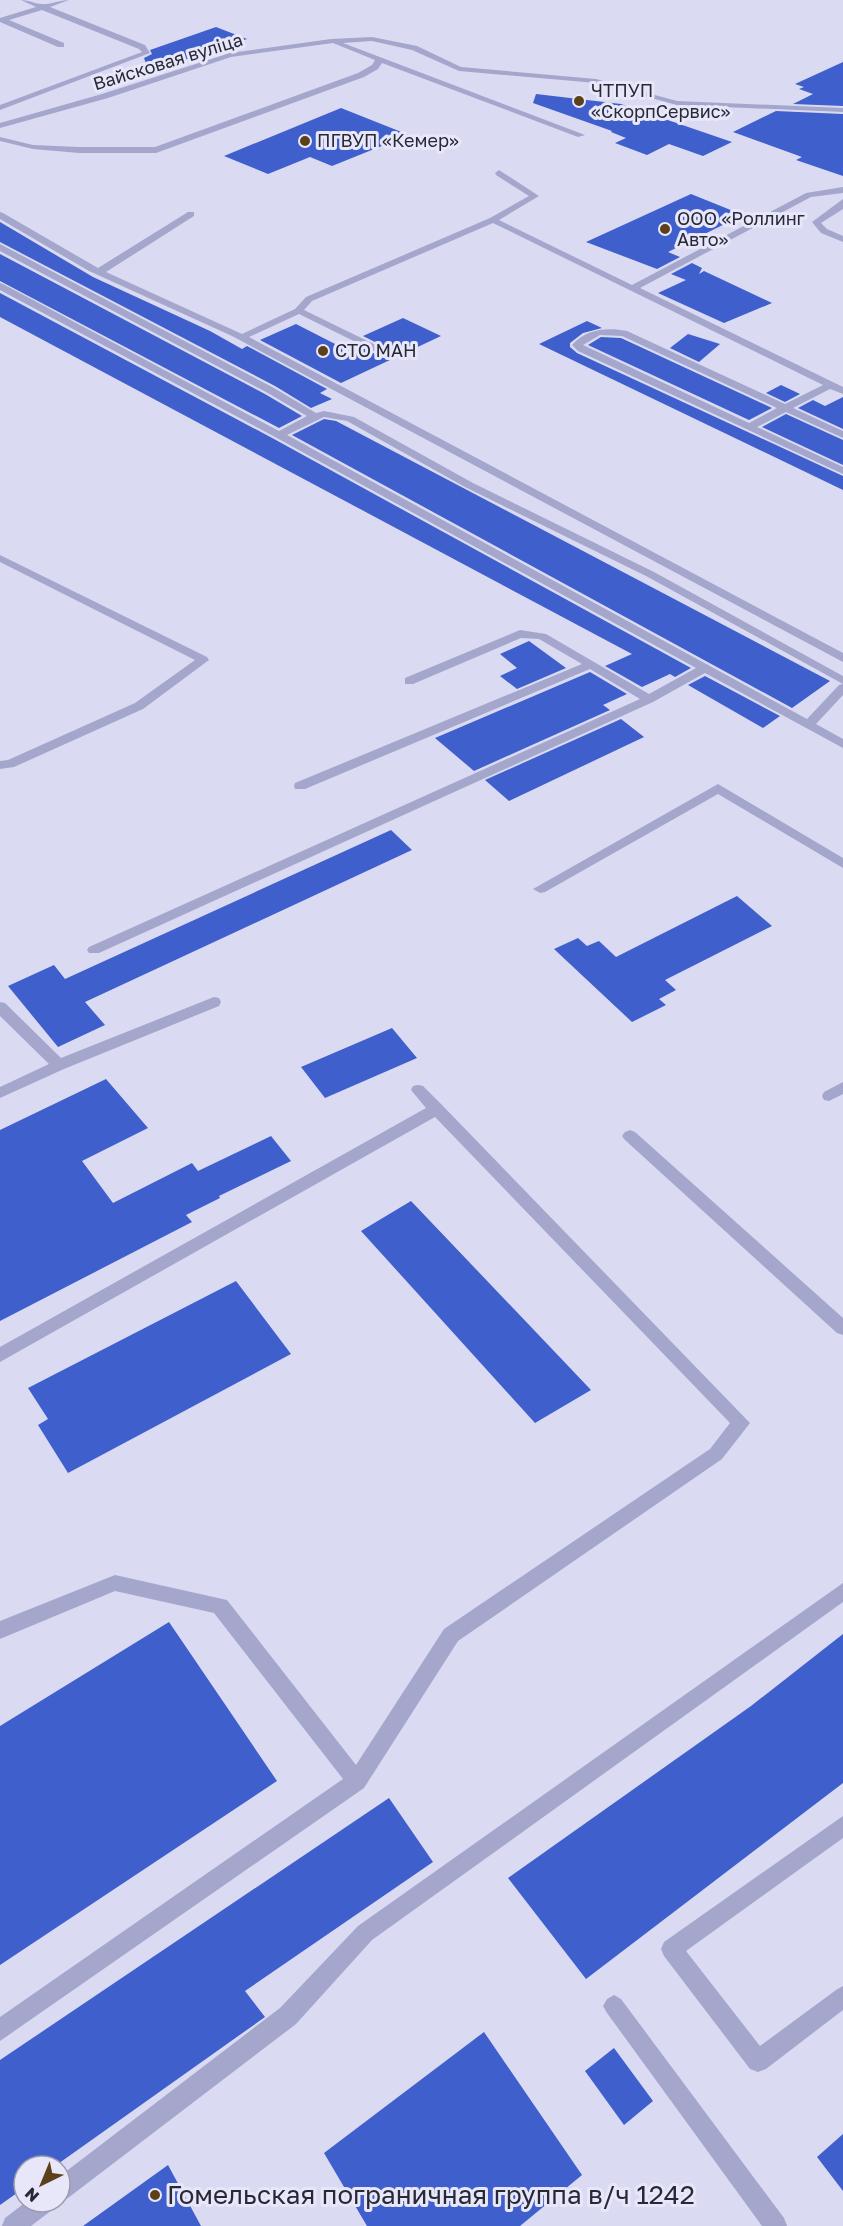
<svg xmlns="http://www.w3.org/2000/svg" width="843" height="2226" font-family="'Golos Text',sans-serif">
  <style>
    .building { fill: #3e5fcc }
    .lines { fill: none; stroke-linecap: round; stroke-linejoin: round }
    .minor { fill: #a5a6cc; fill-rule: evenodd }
    .poi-dot { fill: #5b401a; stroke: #e8e7fa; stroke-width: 2 }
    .labels { text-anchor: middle; stroke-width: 6; stroke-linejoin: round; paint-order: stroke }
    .far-street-label { font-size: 18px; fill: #272937; stroke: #e8e7fa }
    .far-poi-label { font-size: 18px; fill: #272937; stroke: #e8e7fa; text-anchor: start }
    .near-poi-label { font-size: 26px; fill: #272937; stroke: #e8e7fa; text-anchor: start }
  </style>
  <rect width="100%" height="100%" fill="#dbdaf3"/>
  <!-- building -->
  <path class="building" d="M 216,27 L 247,39 L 149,72 L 144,58 L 152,54 L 150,50 Z
    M 843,62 L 843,106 L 793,104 L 813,94 L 799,89 L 804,87 L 795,84 Z
    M 536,94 L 621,104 L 732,142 L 703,156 L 669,144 L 647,155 L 615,143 L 626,138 L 611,132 L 612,131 L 533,103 Z
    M 341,108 L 409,135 L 332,166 L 310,157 L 268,174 L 224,156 Z
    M 776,111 L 843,114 L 843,176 L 796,160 L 802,157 L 733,132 Z
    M 691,194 L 743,215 L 668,252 L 680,257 L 657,269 L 586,242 Z
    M 0,222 L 93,277 L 210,331 L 242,349 L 247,346 L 327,389 L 320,393 L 332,399 L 311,408 L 275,386 L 0,242 Z
    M 0,254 L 265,394 L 302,416 L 279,428 L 0,281 Z
    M 692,263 L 702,268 L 699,274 L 704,271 L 772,303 L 724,323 L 658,293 L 686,280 L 671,274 Z
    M 0,293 L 274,439 L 691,668 L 675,677 L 670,674 L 642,687 L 605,666 L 632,654 L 0,317 Z
    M 403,318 L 441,336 L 341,383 L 260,340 L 296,324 L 341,347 L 351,342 L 383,358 L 390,358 L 392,356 L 391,350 L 363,336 Z
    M 587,321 L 602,328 L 583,333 L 570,343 L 570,347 L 577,353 L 843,476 L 843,490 L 539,344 Z
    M 688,334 L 720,344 L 699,362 L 670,348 Z
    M 601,337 L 621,338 L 772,408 L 749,420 L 588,345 Z
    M 781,385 L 800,394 L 785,402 L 766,393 Z
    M 843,397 L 843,429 L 798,408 L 813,400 L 825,406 Z
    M 786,414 L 843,440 L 843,465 L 762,427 Z
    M 324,419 L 336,421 L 830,681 L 792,708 L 292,435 Z
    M 529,641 L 566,668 L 517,689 L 500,676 L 517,668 L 500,654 Z
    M 590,672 L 627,694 L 603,705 L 610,710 L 474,771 L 435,738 Z
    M 705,676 L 780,716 L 763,728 L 688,685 Z
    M 621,719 L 644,737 L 509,801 L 485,780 Z
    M 391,830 L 412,850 L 85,1002 L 105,1025 L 58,1047 L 8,986 L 54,965 L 65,979 Z
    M 737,896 L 772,926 L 665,980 L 676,990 L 659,999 L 666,1005 L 632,1022 L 554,949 L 578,938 L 587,946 L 599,941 L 616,957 Z
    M 392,1028 L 417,1058 L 325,1098 L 301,1067 Z
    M 106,1079 L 148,1128 L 82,1161 L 113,1203 L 192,1163 L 198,1171 L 271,1136 L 291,1161 L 219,1196 L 220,1198 L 186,1215 L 192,1222 L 0,1321 L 0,1130 Z
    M 411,1201 L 591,1390 L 535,1423 L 361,1231 Z
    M 236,1281 L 291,1354 L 68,1473 L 38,1425 L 48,1419 L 28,1388 Z
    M 169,1622 L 277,1781 L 0,1965 L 0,1726 Z
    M 843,1634 L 843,1783 L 586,1979 L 508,1878 L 751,1706 Z
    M 389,1798 L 433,1862 L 245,1991 L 265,2017 L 55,2166 L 24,2166 L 24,2188 L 0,2205 L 0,2060 Z
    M 484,2032 L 582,2175 L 520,2226 L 367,2226 L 324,2153 Z
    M 614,2048 L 653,2101 L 624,2125 L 585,2071 Z
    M 843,2134 L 843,2191 L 817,2157 Z
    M 168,2165 L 201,2226 L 83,2226 Z"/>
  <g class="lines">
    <!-- minor -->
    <path class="minor" d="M 21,0 C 29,0 35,4 42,4 C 50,5 60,0 69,0 L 50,7 L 145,45 L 150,53 L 0,110 L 0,105 L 142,52 L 139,49 L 42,10 L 9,20 L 64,43 L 64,47 L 58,47 L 0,22 L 0,18 L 36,7 Z
      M 372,37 L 417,46 L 461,67 L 596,79 L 677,101 L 843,108 L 843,112 L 677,105 L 596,83 L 459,71 L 412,50 L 372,41 L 343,43 L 585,135 L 578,137 L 382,63 L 378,69 L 364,77 L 156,153 L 79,153 L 33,149 L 0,141 L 0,137 L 33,145 L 79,147 L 155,147 L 358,73 L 372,65 L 375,60 L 333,43 L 231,57 L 108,98 L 0,128 L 0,123 L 102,94 L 230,53 L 331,39 Z
      M 499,170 L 539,196 L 499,220 L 632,285 L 806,193 L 843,187 L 843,193 L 811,197 L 640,288 L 843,387 L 843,394 L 830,389 L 793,408 L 843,431 L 843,438 L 786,412 L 757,427 L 843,467 L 843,474 L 578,351 L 572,345 C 586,329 607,327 627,331 L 785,404 L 823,385 L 493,223 L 312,301 L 304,310 L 390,352 L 390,356 L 384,356 L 299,314 L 249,337 L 843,653 L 843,662 L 232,336 L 89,271 L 0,219 L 0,212 L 3,213 L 98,268 L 188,212 L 194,212 L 194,216 L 106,272 L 242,334 L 295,309 L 306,297 L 490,218 L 529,196 L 496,175 L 495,173 ZM 600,335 L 622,336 L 777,408 L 749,423 L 583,345 Z
      M 843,199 L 843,209 L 821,223 L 827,229 L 843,236 L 843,242 L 821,233 L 812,222 Z
      M 0,244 L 274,388 L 316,413 L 324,411 L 354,417 L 473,483 L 654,572 L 843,676 L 843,695 L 816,724 L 843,739 L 843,748 L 705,673 L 653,702 L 99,953 L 89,953 L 87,950 L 89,947 L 640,699 L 590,669 L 305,789 L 295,789 L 294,786 L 295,783 L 582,664 L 539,639 L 521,638 L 413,684 L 405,684 L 405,678 L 520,630 L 546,634 L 649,694 L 696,668 L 275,437 L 0,290 L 0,283 L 3,284 L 279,431 L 307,416 L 266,392 L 0,251 ZM 324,417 L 347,421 L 465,487 L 646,576 L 843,684 L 839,685 L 807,719 L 287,435 Z
      M 0,555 L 207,657 L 209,660 L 143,709 L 14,767 L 0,769 L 0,761 L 8,760 L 135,703 L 195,660 L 0,562 Z
      M 718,784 L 843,858 L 843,868 L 718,794 L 545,892 L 540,893 L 533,889 Z
      M 214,997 L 219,998 L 221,1002 L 219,1006 L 64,1069 L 0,1098 L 0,1087 L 49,1064 L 0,1016 L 0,1002 L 5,1003 L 61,1058 Z
      M 843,1082 L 843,1094 L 829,1101 L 824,1100 L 822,1096 L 824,1092 Z
      M 418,1085 L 423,1086 L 442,1105 L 750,1423 L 722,1459 L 458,1641 L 364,1788 L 0,2041 L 0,2017 L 343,1779 L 214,1613 L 115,1591 L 0,1639 L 0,1621 L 115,1575 L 227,1600 L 356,1765 L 444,1629 L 710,1449 L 730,1423 L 435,1117 L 0,1362 L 0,1347 L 426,1108 L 411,1090 L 413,1086 Z
      M 630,1130 L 635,1132 L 843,1318 L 843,1335 L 837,1333 L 625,1140 L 622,1136 L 625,1132 Z
      M 843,1583 L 843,1602 L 372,1940 L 296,2024 L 68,2198 L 60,2201 L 60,2176 L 280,2008 L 358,1926 Z
      M 843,1816 L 843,1838 L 686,1951 L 760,2046 L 836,1990 L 843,1986 L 843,2010 L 766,2069 L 758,2072 L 750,2069 L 664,1956 L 661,1949 L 664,1942 Z
      M 614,1995 L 621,1999 L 784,2218 L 787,2226 L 762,2226 L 607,2013 L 603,2006 L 607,1999 Z
      M 26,2202 L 55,2202 L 52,2210 L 31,2226 L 2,2226 L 5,2218 Z"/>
  </g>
  <!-- markers -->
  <g class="poi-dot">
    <circle cx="579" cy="101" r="6"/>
    <circle cx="305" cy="141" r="6"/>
    <circle cx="665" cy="229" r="6"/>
    <circle cx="323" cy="351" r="6"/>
    <circle cx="155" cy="2195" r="6"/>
  </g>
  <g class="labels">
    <!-- far-street labels -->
    <g class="far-street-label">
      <text transform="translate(168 62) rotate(-17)" y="6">Вайсковая вуліца</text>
    </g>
    <!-- far-poi labels -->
    <g class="far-poi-label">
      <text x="591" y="97">ЧТПУП<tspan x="591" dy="21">«СкорпСервис»</tspan></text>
      <text x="317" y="147">ПГВУП «Кемер»</text>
      <text x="677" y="225">ООО «Роллинг<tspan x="677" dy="21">Авто»</tspan></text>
      <text x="335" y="357">СТО МАН</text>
    </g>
    <!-- near-poi labels -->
    <g class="near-poi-label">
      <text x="167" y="2204">Гомельская пограничная группа в/ч 1242</text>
    </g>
  </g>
  <!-- north arrow -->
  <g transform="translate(42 2184) rotate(223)"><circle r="28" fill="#e8e7fa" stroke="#9b9bac" stroke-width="1.5"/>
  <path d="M0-4.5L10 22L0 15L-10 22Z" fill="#5b401a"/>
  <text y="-9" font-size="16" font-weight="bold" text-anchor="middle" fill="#272937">N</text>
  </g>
</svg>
